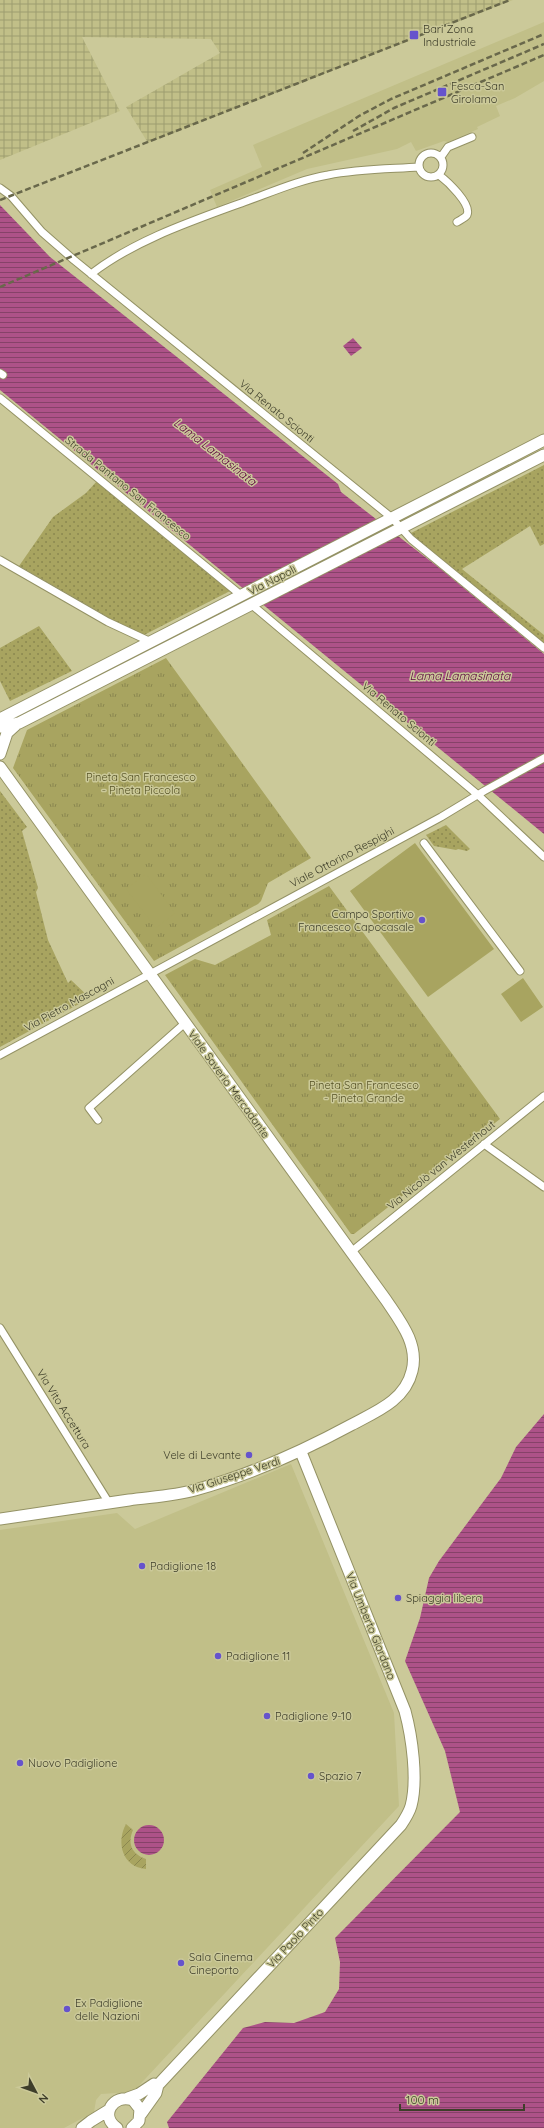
<svg xmlns="http://www.w3.org/2000/svg" width="544" height="2128" font-family="Quicksand,sans-serif">
  <style>
    .built { fill: #c1bf88 }
    .industrial { fill: url(#industrial-grid) }
    .grass { fill: url(#grass-dots) }
    .park { fill: url(#park-tufts) }
    .garden { fill: url(#garden-furrows) }
    .pitch { fill: #a8a460 }
    .water { fill: url(#water-rules) }
    .lines { fill: none; stroke-linecap: round; stroke-linejoin: round }
    .street-casing { stroke: #949265; stroke-width: 9 }
    .secondary-casing { stroke: #949265; stroke-width: 13 }
    .street { stroke: #fff; stroke-width: 7 }
    .secondary { stroke: #fff; stroke-width: 11 }
    .rail { stroke: #69684b; stroke-width: 2.5; stroke-dasharray: 6 3; stroke-linecap: butt }
    .poi-dot { fill: #6653cc; stroke: #cbc999; stroke-width: 1.5 }
    .labels { text-anchor: middle; stroke-width: 3; stroke-linejoin: round; paint-order: stroke }
    .poi-label { font-size: 11px; fill: #3e3e2a; stroke: #cbc999; text-anchor: start }
    .street-label { font-size: 11px; fill: #3e3e2a; stroke: #cbc999 }
    .park-label { font-size: 11px; fill: #545124; stroke: #cbc999 }
    .water-label { font-size: 12px; font-style: italic; fill: #5b023f; stroke: #cbc999 }
  </style>
  <defs>
    <pattern id="industrial-grid" width="8" height="8" patternUnits="userSpaceOnUse"><rect width="8" height="8" fill="#c1bf88"/><path d="M0 4h8M4 0v8" fill="none" stroke="#9e9d6f"/></pattern>
    <pattern id="grass-dots" width="8" height="8" patternUnits="userSpaceOnUse"><rect width="8" height="8" fill="#a8a460"/><path d="M2 2h.1M6 6h.1" fill="none" stroke="#8a874f" stroke-width="1.8" stroke-linecap="round"/></pattern>
    <pattern id="park-tufts" width="24" height="20" patternUnits="userSpaceOnUse"><rect width="24" height="20" fill="#a8a460"/><path d="M3 7l-1-3M5 7V3M7 7l1-3M15 17l-1-3M17 17v-4M19 17l1-3" fill="none" stroke="#8a874f"/></pattern>
    <pattern id="garden-furrows" width="10" height="10" patternUnits="userSpaceOnUse"><rect width="10" height="10" fill="#a8a460"/><path d="M-1 1l2-2M0 10L10 0M9 11l2-2" fill="none" stroke="#8a874f"/></pattern>
    <pattern id="water-rules" width="6" height="5" patternUnits="userSpaceOnUse"><rect width="6" height="5" fill="#ad5288"/><path d="M0 2.5h6" fill="none" stroke="#864269"/></pattern>
  </defs>
  <rect width="100%" height="100%" fill="#cbc999"/>
  <!-- built -->
  <path class="built" d="M 544,22 L 544,81 L 515,98 L 496,106 L 500,116 L 477,127 L 478,129 L 448,142 L 444,141 L 416,151 L 411,142 L 397,149 L 307,169 L 217,207 L 210,190 L 262,167 L 253,145 Z
    M 291,1464 L 394,1713 L 399,1806 L 133,2092 L 101,2094 L 96,2100 L 94,2112 L 64,2128 L 0,2128 L 0,1530 L 117,1513 L 135,1529 Z"/>
  <!-- industrial -->
  <path class="industrial" d="M 0,0 L 513,0 L 148,143 L 126,107 L 220,53 L 211,39 L 82,37 L 120,111 L 0,160 Z"/>
  <!-- grass -->
  <path class="grass" d="M 544,465 L 544,544 L 540,546 L 530,526 L 462,569 L 544,635 L 544,644 L 418,541 L 411,533 Z
    M 97,481 L 232,590 L 144,635 L 111,619 L 19,566 L 53,517 L 86,493 Z
    M 39,626 L 72,671 L 10,701 L 0,681 L 0,648 Z
    M 0,791 L 27,827 L 22,831 L 38,888 L 36,892 L 48,940 L 68,983 L 71,980 L 90,998 L 0,1047 Z
    M 446,825 L 470,849 L 467,851 L 458,849 L 456,850 L 434,846 L 426,835 Z"/>
  <!-- park -->
  <path class="park" d="M 166,658 L 311,858 L 268,883 L 261,901 L 258,904 L 154,961 L 13,768 L 27,730 Z
    M 329,886 L 500,1119 L 354,1234 L 351,1234 L 165,975 L 195,959 L 215,965 L 271,935 L 267,920 Z"/>
  <!-- garden -->
  <path class="garden" d="M 126,1824 L 133,1830 C 127,1844 132,1854 146,1859 L 146,1869 C 122,1867 116,1842 126,1824 Z"/>
  <!-- pitch -->
  <path class="pitch" d="M 415,843 L 494,949 L 428,997 L 350,891 Z
    M 146,874 L 175,913 L 156,928 L 126,889 Z
    M 523,978 L 543,1007 L 521,1022 L 501,994 Z"/>
  <!-- water -->
  <path class="water" d="M 0,205 L 50,257 L 338,484 L 341,492 L 442,570 L 544,654 L 544,834 L 0,390 Z
    M 353,338 L 362,348 L 351,356 L 343,346 Z
    M 544,1414 L 544,2128 L 169,2128 L 167,2122 L 243,2028 L 265,2022 L 294,2023 L 325,2012 L 339,1989 L 340,1962 L 335,1938 L 460,1812 L 445,1751 L 405,1661 L 420,1618 L 429,1578 L 439,1561 L 501,1478 L 516,1447 Z
    M134 1840a15 15 0 1 1 30 0a15 15 0 1 1-30 0Z"/>
  <g class="lines">
    <!-- street casing -->
    <g class="street-casing">
      <path id="street" d="M419 165a12 12 0 1 1 24 0a12 12 0 1 1-24 0Z
        M 441,157 L 448,147 L 472,137
        M 439,175 C 447,181 472,204 467,215 C 465,218 460,220 457,222
        M 0,188 L 11,196 L 42,232 L 74,260 L 392,518 L 411,539 L 544,648
        M 91,274 C 135,240 192,221 244,202 C 272,192 299,180 328,175 C 357,169 389,169 419,167
        M 0,373 L 3,375
        M 0,398 L 242,596
        M 0,560 L 108,622 L 151,642
        M 252,605 L 478,795 L 544,857
        M 424,843 L 520,971
        M 0,1055 L 441,817 L 484,791 L 544,758
        M 98,1120 L 89,1108 L 185,1023
        M 484,1144 L 544,1187
        M 351,1252 L 544,1096
        M 0,1328 L 109,1503"/>
    </g>
    <!-- secondary casing -->
    <g class="secondary-casing">
      <path id="secondary" d="M 0,719 L 544,440
        M 0,727 L 19,723 L 544,455
        M 0,754 L 7,733 L 18,723
        M 0,767 L 386,1300 C 400,1321 419,1344 412,1371 C 405,1401 375,1412 351,1425 C 301,1452 250,1475 195,1490 C 174,1496 150,1497 129,1500 C 86,1506 43,1513 0,1519
        M 128,2098 L 139,2094 L 154,2084 L 158,2085
        M 141,2114 L 156,2093 L 158,2085 L 401,1825 C 405,1819 409,1813 411,1806 C 418,1780 412,1737 405,1711 L 301,1452
        M 82,2128 L 91,2121 L 109,2110
        M 117,2128 C 99,2116 113,2093 133,2100 L 140,2109 L 139,2121 L 132,2128"/>
    </g>
    <!-- street -->
    <use href="#street" class="street"/>
    <!-- secondary -->
    <use href="#secondary" class="secondary"/>
    <!-- rail -->
    <path class="rail" d="M 353,131 L 394,108 L 544,44
      M 303,153 L 359,116 L 391,99 L 544,34
      M 0,200 L 510,0
      M 0,287 L 544,55"/>
  </g>
  <!-- markers -->
  <g class="poi-dot">
    <rect x="409" y="30" width="10" height="10" rx="2"/>
    <rect x="437" y="87" width="10" height="10" rx="2"/>
    <circle cx="422" cy="920" r="4"/>
    <circle cx="249" cy="1455" r="4"/>
    <circle cx="142" cy="1566" r="4"/>
    <circle cx="398" cy="1598" r="4"/>
    <circle cx="218" cy="1656" r="4"/>
    <circle cx="267" cy="1716" r="4"/>
    <circle cx="20" cy="1763" r="4"/>
    <circle cx="311" cy="1776" r="4"/>
    <circle cx="181" cy="1963" r="4"/>
    <circle cx="67" cy="2009" r="4"/>
  </g>
  <g class="labels">
    <!-- poi labels -->
    <g class="poi-label">
      <text x="423" y="33">Bari Zona<tspan x="423" dy="13">Industriale</tspan></text>
      <text x="451" y="90">Fesca-San<tspan x="451" dy="13">Girolamo</tspan></text>
      <text x="414" y="918" text-anchor="end">Campo Sportivo<tspan x="414" dy="13">Francesco Capocasale</tspan></text>
      <text x="241" y="1459" text-anchor="end">Vele di Levante</text>
      <text x="150" y="1570">Padiglione 18</text>
      <text x="406" y="1602">Spiaggia libera</text>
      <text x="226" y="1660">Padiglione 11</text>
      <text x="275" y="1720">Padiglione 9-10</text>
      <text x="28" y="1767">Nuovo Padiglione</text>
      <text x="319" y="1780">Spazio 7</text>
      <text x="189" y="1961">Sala Cinema<tspan x="189" dy="13">Cineporto</tspan></text>
      <text x="75" y="2007">Ex Padiglione<tspan x="75" dy="13">delle Nazioni</tspan></text>
    </g>
    <!-- street labels -->
    <g class="street-label">
      <text transform="translate(277 411) rotate(39)" y="4">Via Renato Scionti</text>
      <text transform="translate(128 488) rotate(39)" y="4">Strada Pantano San Francesco</text>
      <text transform="translate(272 580) rotate(-27)" y="4">Via Napoli</text>
      <text transform="translate(399 714) rotate(40)" y="4">Via Renato Scionti</text>
      <text transform="translate(342 857) rotate(-28)" y="4">Viale Ottorino Respighi</text>
      <text transform="translate(69 1004) rotate(-29)" y="4">Via Pietro Mascagni</text>
      <text transform="translate(229 1084) rotate(54)" y="4">Viale Saverio Mercadante</text>
      <text transform="translate(441 1165) rotate(-39)" y="4">Via Nicolò van Westerhout</text>
      <text transform="translate(64 1409) rotate(58)" y="4">Via Vito Accettura</text>
      <text transform="translate(234 1475) rotate(-18)" y="4">Via Giuseppe Verdi</text>
      <text transform="translate(371 1626) rotate(68)" y="4">Via Umberto Giordano</text>
      <text transform="translate(295 1938) rotate(-47)" y="4">Via Paolo Pinto</text>
    </g>
    <!-- park labels -->
    <g class="park-label">
      <text x="141" y="781">Pineta San Francesco<tspan x="141" dy="13">- Pineta Piccola</tspan></text>
      <text x="364" y="1089">Pineta San Francesco<tspan x="364" dy="13">- Pineta Grande</tspan></text>
    </g>
    <!-- water labels -->
    <g class="water-label">
      <text transform="translate(215 452) rotate(38)" y="4">Lama Lamasinata</text>
      <text x="460" y="680">Lama Lamasinata</text>
    </g>
  </g>
  <!-- north arrow -->
  <g transform="translate(36 2092) rotate(131)" stroke="#cbc999" stroke-width="3" paint-order="stroke">
  <path d="M0-3L7 15L0 10L-7 15Z" fill="#3e3e2a"/>
  <text y="-6" font-size="11" font-weight="bold" text-anchor="middle" fill="#3e3e2a">N</text>
  </g>
  <!-- scale -->
  <path d="M400 2104v6h124v-6" fill="none" stroke="#3e3e2a" stroke-width="2"/>
  <text x="406" y="2104" font-size="12" fill="#3e3e2a" stroke="#cbc999" stroke-width="3" paint-order="stroke">100 m</text>
</svg>
